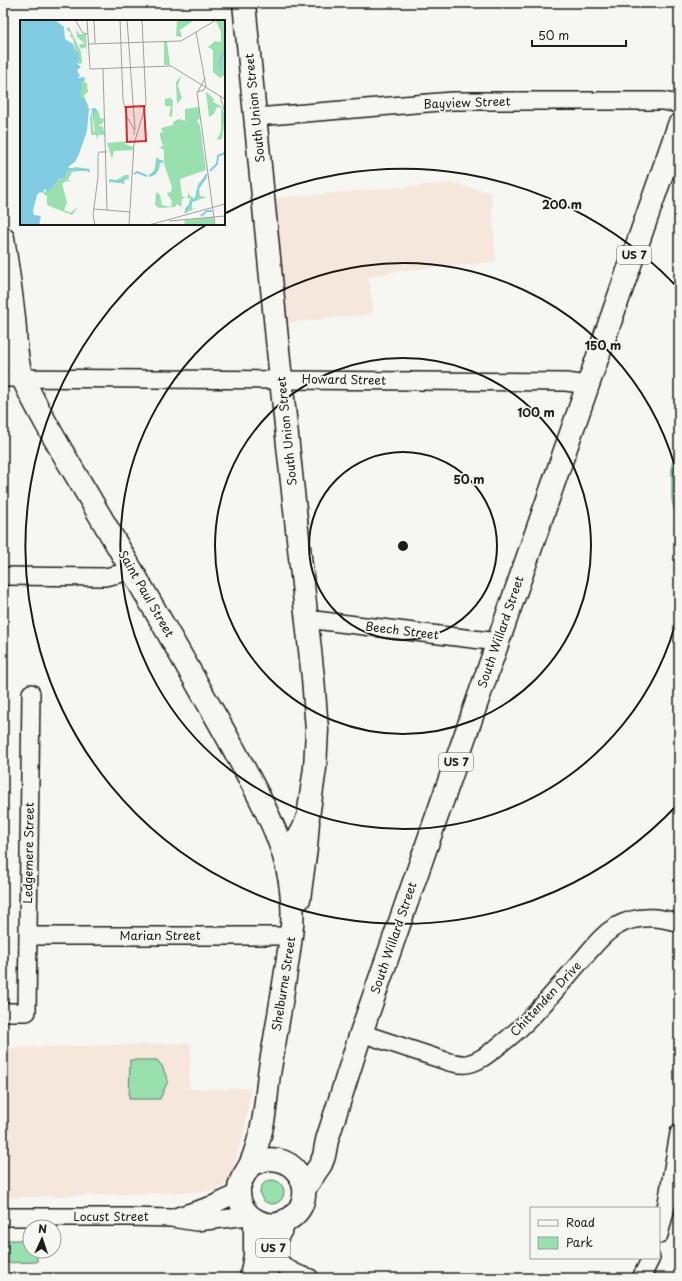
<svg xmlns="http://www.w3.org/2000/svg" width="682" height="1281" font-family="'Playpen Sans',sans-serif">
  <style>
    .built { fill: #f6e7dc }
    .green { fill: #98e0ae; stroke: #5a7e65 }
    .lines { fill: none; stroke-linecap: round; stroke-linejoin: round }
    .minor-casing { stroke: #1c1c1c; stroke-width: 20 }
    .major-casing { stroke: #1c1c1c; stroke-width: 25 }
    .minor { stroke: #f6f6f2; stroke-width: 17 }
    .major { stroke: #f6f6f2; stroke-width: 22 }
    .ring { fill: none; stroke: #1c1c1c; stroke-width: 2 }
    .labels { text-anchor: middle; stroke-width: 3.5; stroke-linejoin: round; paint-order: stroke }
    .shield { fill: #f6f6f2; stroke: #5d5d5c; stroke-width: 1 }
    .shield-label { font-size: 11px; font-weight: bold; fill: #1c1c1c }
    .street-label { font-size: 12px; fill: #1c1c1c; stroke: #f6f6f2 }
    .inset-river { fill: none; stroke: #82cce3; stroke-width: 2 }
    .inset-road { fill: none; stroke: #9f9f9c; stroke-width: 1 }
    .view { fill: #d62828; fill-opacity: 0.15; stroke: #d62828; stroke-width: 2 }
    .inset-edge { fill: none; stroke: #1c1c1c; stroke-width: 2 }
    .centre { fill: #1c1c1c; stroke: #f6f6f2; stroke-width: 2 }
    .ring-label { font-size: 12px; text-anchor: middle; font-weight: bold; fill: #1c1c1c; stroke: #f6f6f2; stroke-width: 3.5; stroke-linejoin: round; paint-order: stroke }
  </style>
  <rect width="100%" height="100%" fill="#f6f6f2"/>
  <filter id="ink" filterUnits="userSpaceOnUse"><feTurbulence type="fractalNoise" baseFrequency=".025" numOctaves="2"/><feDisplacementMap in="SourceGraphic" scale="8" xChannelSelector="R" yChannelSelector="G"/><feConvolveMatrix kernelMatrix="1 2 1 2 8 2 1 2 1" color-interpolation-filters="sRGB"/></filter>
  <g filter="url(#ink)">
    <!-- built -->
    <path class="built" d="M 453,183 L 491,193 L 496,262 L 397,271 L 369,277 L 373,314 L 286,323 L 273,198 Z
      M 191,1043 L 189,1089 L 251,1088 L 244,1132 L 229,1181 L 217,1191 L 3,1198 L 3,1048 Z"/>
    <!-- green -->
    <path class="green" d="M 679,440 L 679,531 L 672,499 L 672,464 Z
      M 130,1060 L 157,1060 L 162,1066 L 168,1081 L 160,1099 L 129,1099 Z
      M260 1192a12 12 0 1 1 24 0a12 12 0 1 1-24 0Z
      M 3,1240 L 30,1240 L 30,1251 L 37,1251 L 37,1262 L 3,1263 Z"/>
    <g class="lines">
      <!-- minor casing -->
      <g class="minor-casing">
        <path id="minor" d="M 256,117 L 452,101 L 663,101 L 679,104
          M 3,345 L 17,369
          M 3,378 L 566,382 L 588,385
          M 3,576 L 105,577 L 132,571
          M 306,619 L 498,642
          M 28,936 L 291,936
          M 3,1012 L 27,1012 L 31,693
          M 361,1033 L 449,1062 C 455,1063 461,1065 467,1064 C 478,1062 487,1055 496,1048 C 529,1024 554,992 580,962 C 591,950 601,935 615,927 C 635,915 658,916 679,923
          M 3,1217 L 128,1217 L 171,1218 L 196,1222 L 249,1216
          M 175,1217 C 198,1209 219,1205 239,1191
          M 659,1235 L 667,1203 L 679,1133
          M 271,1252 C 283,1267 292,1273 310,1278
          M 641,1278 L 651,1258"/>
      </g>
      <!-- major casing -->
      <g class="major-casing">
        <path id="major" d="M 244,3 L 281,380 L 313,678 L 317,730 L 315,768 L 308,817 L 303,830 L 298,838 L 292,842 L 282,847
          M 3,238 C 7,264 11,291 14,318 C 16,336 15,363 23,379 C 42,420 66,458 89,497 C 128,564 167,630 205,698 C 219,722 233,747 246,772 C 275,825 299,874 291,936 C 285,982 277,1028 269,1074 C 267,1090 266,1106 263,1122 C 260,1136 256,1152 250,1165 C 245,1175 238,1181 239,1193 C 240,1219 271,1234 292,1217 C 323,1192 290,1141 250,1166
          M 299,899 L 306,848 L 308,822
          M 304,1189 L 321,1164 L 324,1156 L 327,1140 L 361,1033 L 679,125
          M 251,1278 L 255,1255 L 255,1220
          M 266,1278 L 274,1242 L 286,1220"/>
      </g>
      <!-- minor -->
      <use href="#minor" class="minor"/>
      <!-- major -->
      <use href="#major" class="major"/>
    </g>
  </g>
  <!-- distance rings -->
  <g class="ring">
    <circle cx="403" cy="546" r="94"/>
    <circle cx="403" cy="546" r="188"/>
    <path d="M679 610A283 283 0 1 1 679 482"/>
    <path d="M679 803A377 377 0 1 1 206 225M226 213A377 377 0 0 1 679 289"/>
  </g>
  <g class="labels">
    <!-- shield labels -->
    <g class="shield">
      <rect x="617" y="246" width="34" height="18" rx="3"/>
      <rect x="439" y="753" width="34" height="18" rx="3"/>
      <rect x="256" y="1239" width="34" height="18" rx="3"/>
    </g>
    <g class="shield-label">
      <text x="634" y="259">US 7</text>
      <text x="456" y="766">US 7</text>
      <text x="273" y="1252">US 7</text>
    </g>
    <!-- street labels -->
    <g class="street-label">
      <text transform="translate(467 103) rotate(-2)" y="4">Bayview Street</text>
      <text transform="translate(255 108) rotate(-96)" y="4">South Union Street</text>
      <text transform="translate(344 380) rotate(1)" y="4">Howard Street</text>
      <text transform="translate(287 431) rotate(-96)" y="4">South Union Street</text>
      <text transform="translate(146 594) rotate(60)" y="4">Saint Paul Street</text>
      <text transform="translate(402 631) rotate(7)" y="4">Beech Street</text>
      <text transform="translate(501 632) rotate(-71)" y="4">South Willard Street</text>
      <text transform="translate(29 853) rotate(-89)" y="4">Ledgemere Street</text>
      <text x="160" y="940">Marian Street</text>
      <text transform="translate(394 938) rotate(-71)" y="4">South Willard Street</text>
      <text transform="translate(284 984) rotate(-81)" y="4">Shelburne Street</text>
      <text transform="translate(546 999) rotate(-47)" y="4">Chittenden Drive</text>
      <text x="111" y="1221">Locust Street</text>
    </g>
  </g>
  <!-- overview -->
  <g transform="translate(20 20)">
    <rect width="205" height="205" fill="#f6f6f2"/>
    <path d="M 157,0 L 173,1 L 160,10 L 162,17 L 156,16 ZM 205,0 L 205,55 L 200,58 L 193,52 L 193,30 L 188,27 L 195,21 L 201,22 L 201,12 L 196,1 ZM 49,7 L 61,32 L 62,43 L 59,44 L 56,43 L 58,32 L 55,31 L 53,18 L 50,17 L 51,13 L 46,9 ZM 56,9 L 59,14 L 66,14 L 67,35 L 66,27 L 61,29 L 59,24 L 65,24 L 57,17 ZM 144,22 L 147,22 L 150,45 L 144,45 ZM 161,56 L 158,66 L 162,78 L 157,84 L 156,62 ZM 59,60 L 67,63 L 68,73 L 67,72 L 64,76 L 69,87 L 60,77 ZM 186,72 L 194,79 L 193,82 L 201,86 L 205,95 L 202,119 L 197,120 L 201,111 L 201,88 L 197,87 L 194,94 L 189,97 ZM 150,78 L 153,80 L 152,97 L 149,96 L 151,86 L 145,86 L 145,79 ZM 179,87 L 180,99 L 177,100 L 180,106 L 186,150 L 160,159 L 162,176 L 165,178 L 162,179 L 161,187 L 157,184 L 155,187 L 139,188 L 135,185 L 136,172 L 140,175 L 142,185 L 151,187 L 152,181 L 147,174 L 149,173 L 146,173 L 151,172 L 152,167 L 144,144 L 144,130 L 139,127 L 143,126 L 140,116 L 140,112 L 143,113 L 141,108 L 153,105 L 153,102 L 159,99 L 165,101 L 165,89 ZM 78,90 L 80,98 L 84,99 L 83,103 L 78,105 L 83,107 L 85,115 L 78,115 L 78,120 L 76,115 L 71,115 L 70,98 L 72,91 L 73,109 L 75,113 L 74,93 ZM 108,121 L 105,124 L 113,127 L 113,130 L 94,131 L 92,139 L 87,123 ZM 136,137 L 141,141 L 139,150 L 135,155 L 128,157 L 135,149 ZM 56,147 L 70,149 L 69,153 L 66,150 L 52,152 L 48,160 L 52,162 L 46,161 L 42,164 L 47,183 L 44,190 L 50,193 L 58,187 L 52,195 L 27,185 L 27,176 L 23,174 L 34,162 L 45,157 L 48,149 ZM 187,154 L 187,158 L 179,168 L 180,176 L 187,177 L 172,182 L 172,189 L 177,188 L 165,193 L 165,188 L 169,185 L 170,178 L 166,178 L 168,176 L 168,169 L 169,175 L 175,179 L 178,164 ZM 105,155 L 109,155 L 109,159 L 104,160 L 105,164 L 89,161 L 90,159 L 96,160 ZM 193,197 L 194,205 L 164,205 L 165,200 Z" fill="#98e0ae"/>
    <path d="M 0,0 L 35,0 L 44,7 L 45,19 L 53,24 L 55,31 L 58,32 L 59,41 L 56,43 L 61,47 L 57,50 L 60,56 L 57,58 L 65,57 L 64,62 L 58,61 L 62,64 L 60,77 L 64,78 L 69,89 L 76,88 L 77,91 L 74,93 L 75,113 L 72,90 L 69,89 L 67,111 L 59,134 L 55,142 L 49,146 L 45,158 L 39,159 L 28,172 L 25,169 L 23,173 L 20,172 L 17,175 L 13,191 L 14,195 L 21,196 L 19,205 L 0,205 Z" fill="#82cce3"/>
    <path class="inset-river" d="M 201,50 L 200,40 L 205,29M 47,149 L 69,150M 190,151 L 197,144 L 198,136 L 205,133M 114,154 L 117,152 L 127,156M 129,156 L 135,153 L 138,140 L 143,142M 89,161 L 100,162 L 106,157M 172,181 L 176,179 L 178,169 L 187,154M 165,193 L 171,182M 181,196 L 187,191 L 192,191"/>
    <path class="inset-road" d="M 55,0 L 63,13 L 68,14M 67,0 L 70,49 L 151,46 L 205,79M 74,0 L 75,23M 100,0 L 103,80 L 107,97 L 114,109 L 114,115M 107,0 L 115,110M 176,12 L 186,66 L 184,70 L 177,72M 69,24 L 161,21 L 196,0M 83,49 L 87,190M 185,58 L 177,73 L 195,205M 200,76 L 205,93M 205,100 L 205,124M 74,189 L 110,192M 149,201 L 205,196M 75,205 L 73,195 L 78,157 L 78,136 L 79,132 L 87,132M 109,205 L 114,124 L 126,84 L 122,0M 129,205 L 205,184"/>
    <path class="view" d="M 124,86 L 126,121 L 107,122 L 106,87 Z"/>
    <rect width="205" height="205" class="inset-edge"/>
  </g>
  <circle cx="403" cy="546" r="6" class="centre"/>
  <g class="ring-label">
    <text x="562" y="209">200 m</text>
    <text x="603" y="350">150 m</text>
    <text x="536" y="417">100 m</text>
    <text x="469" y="484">50 m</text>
  </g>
  <!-- margin -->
  <rect width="682" height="1281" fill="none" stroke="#f6f6f2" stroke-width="16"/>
  <rect x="8" y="8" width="666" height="1265" fill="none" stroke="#1c1c1c" stroke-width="1.5" filter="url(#ink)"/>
  <!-- legend -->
  <rect x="530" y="1207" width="130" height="52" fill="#f6f6f2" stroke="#9f9f9c"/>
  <rect x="538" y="1220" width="20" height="6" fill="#f6f6f2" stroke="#9f9f9c"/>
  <text x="566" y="1227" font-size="12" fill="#1c1c1c">Road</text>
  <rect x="538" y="1237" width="20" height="12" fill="#98e0ae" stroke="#9f9f9c"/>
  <text x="566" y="1247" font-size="12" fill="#1c1c1c">Park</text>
  <!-- north arrow -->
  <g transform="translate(42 1239) rotate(3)"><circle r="19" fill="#f6f6f2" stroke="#9f9f9c"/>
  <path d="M0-3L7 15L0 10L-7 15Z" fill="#1c1c1c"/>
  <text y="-6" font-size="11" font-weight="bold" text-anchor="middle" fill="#1c1c1c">N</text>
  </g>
  <!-- scale -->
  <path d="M532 40v6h94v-6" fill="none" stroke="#1c1c1c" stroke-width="2"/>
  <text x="538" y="40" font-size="12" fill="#1c1c1c" stroke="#f6f6f2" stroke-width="3" paint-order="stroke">50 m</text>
</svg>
